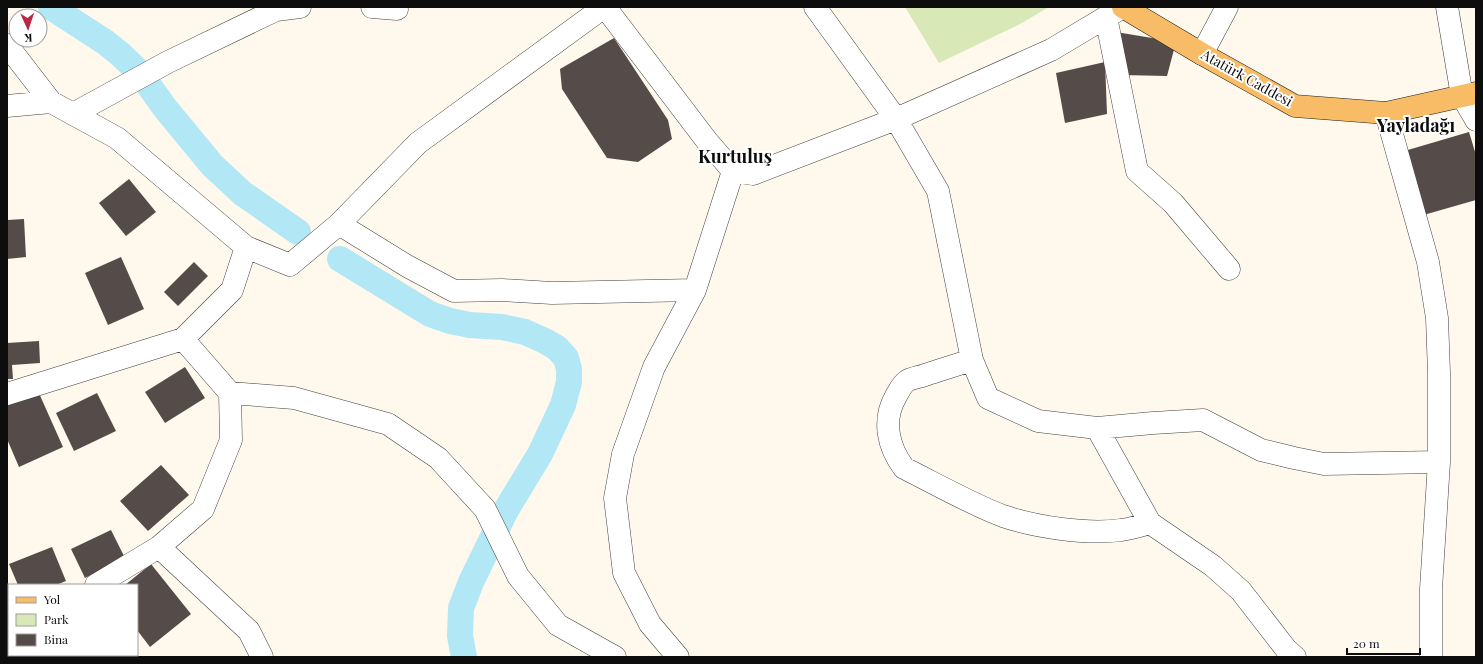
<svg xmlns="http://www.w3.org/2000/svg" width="1483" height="664" font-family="'Playfair Display',serif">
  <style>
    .green { fill: #d8e8b7 }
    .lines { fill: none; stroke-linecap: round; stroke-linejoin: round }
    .canal { stroke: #b2e7f5; stroke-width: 26 }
    .building { fill: #554c49 }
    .minor-casing { stroke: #404040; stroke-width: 23 }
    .major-casing { stroke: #1e1e1e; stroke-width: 23 }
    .minor { stroke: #fff; stroke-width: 22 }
    .major { stroke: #f7bc65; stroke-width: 22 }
    .labels { text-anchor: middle; stroke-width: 4; stroke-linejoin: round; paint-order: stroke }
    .street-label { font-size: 14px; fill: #0d0d0d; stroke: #fff }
    .district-label { font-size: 18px; font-weight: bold; fill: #0d0d0d; stroke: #fff }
  </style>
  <rect width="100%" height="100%" fill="#fff8ed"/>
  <!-- green -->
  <path class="green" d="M 905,7 L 1049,7 L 1020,24 L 939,63 Z"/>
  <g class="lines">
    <!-- canal -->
    <path class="canal" d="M 51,7 L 105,42 L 120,54 L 140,73 L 165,108 L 212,165 L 242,193 L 298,232
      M 340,259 L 430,314 L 450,321 L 470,325 L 502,327 L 525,332 L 545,341 L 557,348 L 566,358 L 569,369 L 569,382 L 563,405 L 540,454 L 506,510 L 471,582 L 461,608 L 460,636 L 464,657"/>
  </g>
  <!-- building -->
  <path class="building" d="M 1116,32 L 1176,42 L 1167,76 L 1121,75 Z
    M 614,38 L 668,120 L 672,139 L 638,162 L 607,158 L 562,89 L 560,69 Z
    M 1105,62 L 1107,114 L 1065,123 L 1056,73 Z
    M 1469,132 L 1476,155 L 1476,200 L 1420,216 L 1401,152 Z
    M 129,179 L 156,212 L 126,236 L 99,203 Z
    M 24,219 L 26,257 L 7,259 L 7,220 Z
    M 121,257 L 144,309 L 108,325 L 85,273 Z
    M 194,262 L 208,276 L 178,306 L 164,292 Z
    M 39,341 L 40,363 L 12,365 L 13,379 L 7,379 L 7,343 Z
    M 185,367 L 205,398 L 165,423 L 145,392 Z
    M 38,391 L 63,447 L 19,467 L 7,439 L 7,405 Z
    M 97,393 L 116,431 L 74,451 L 56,413 Z
    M 161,465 L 189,495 L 148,531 L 120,501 Z
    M 111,530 L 125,558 L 85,578 L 71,549 Z
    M 52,547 L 66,581 L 56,585 L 18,585 L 9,564 Z
    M 151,564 L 191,614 L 150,647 L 137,630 L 137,585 L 125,585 Z
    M 7,621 L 9,622 L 9,655 L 37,655 L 36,657 L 7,657 Z"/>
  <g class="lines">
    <!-- minor casing -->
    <g class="minor-casing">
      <path id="minor" d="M 372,7 L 397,9
        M 605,7 L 707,141 L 733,171 L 753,174 L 896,119 L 1051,50 L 1123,7
        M 815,7 L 896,119 L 938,191 L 972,360 L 988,398 L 1038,421 L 1097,428 L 1150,523 L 1213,566 L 1241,591 L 1286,649 L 1295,657
        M 1447,7 L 1462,96 L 1476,120
        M 1106,17 L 1137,171 L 1173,203 L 1229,269
        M 7,45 L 51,102
        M 1202,54 L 1227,7
        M 7,106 L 51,102 L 117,138 L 246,247 L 290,265 L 339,224 L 418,143 L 604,7
        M 1386,113 L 1428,262 L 1437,318 L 1439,373 L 1439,462 L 1431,589 L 1431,657
        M 73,114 L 168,62 L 276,10 L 300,7
        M 339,224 L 407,266 L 454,291 L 502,290 L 552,293 L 695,290
        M 183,339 L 230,393 L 294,398 L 388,424 L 438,458 L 485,509 L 518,576 L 558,625 L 615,657
        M 972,360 C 956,365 940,370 925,375 C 920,377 911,378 907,381 C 902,384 899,391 896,396 C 882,420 888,447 904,468 C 936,484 971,504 1003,516 C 1035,527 1088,535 1121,530 C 1131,529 1140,526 1150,523
        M 7,394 L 183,339 L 232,290 L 246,247
        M 1097,428 L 1153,423 L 1203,420 L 1261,450 L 1294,458 L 1324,464 L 1439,462
        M 159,547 L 249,631 L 262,657
        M 96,585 L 159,547 L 203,509 L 231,440 L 230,393
        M 7,602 L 9,603
        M 678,657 L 650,624 L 624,573 L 615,498 L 623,454 L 654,367 L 695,290 L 733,171"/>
    </g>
    <!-- major casing -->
    <g class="major-casing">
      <path id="major" d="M 1123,7 L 1202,54 L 1295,106 L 1386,113 L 1476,93"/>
    </g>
    <!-- minor -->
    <use href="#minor" class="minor"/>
    <!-- major -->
    <use href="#major" class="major"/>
  </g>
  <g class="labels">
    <!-- street labels -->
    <g class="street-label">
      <text transform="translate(1247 78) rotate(29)" y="5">Atatürk Caddesi</text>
    </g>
    <!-- district labels -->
    <g class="district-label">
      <text x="1416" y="132">Yayladağı</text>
      <text x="735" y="163">Kurtuluş</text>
    </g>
  </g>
  <!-- border -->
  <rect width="1483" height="664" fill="none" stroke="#0d0d0d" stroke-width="16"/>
  <!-- legend -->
  <rect x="8" y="584" width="130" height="72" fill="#ffffff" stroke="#9e9e9e"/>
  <rect x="16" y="597" width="20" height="6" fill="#f7bc65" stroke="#9e9e9e"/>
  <text x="44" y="604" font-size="12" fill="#0d0d0d">Yol</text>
  <rect x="16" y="614" width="20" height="12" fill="#d8e8b7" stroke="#9e9e9e"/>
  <text x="44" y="624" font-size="12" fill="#0d0d0d">Park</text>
  <rect x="16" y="634" width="20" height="12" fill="#554c49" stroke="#9e9e9e"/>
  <text x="44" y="644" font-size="12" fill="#0d0d0d">Bina</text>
  <!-- north arrow -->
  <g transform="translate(28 28) rotate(177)"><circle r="19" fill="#ffffff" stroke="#9e9e9e"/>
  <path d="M0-3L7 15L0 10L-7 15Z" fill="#bb2745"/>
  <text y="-6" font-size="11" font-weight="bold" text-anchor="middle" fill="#0d0d0d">K</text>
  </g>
  <!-- scale -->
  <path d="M1347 648v6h73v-6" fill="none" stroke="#0d0d0d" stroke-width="2"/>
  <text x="1353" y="648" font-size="12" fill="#0d0d0d" stroke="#ffffff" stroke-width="3" paint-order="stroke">20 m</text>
</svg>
